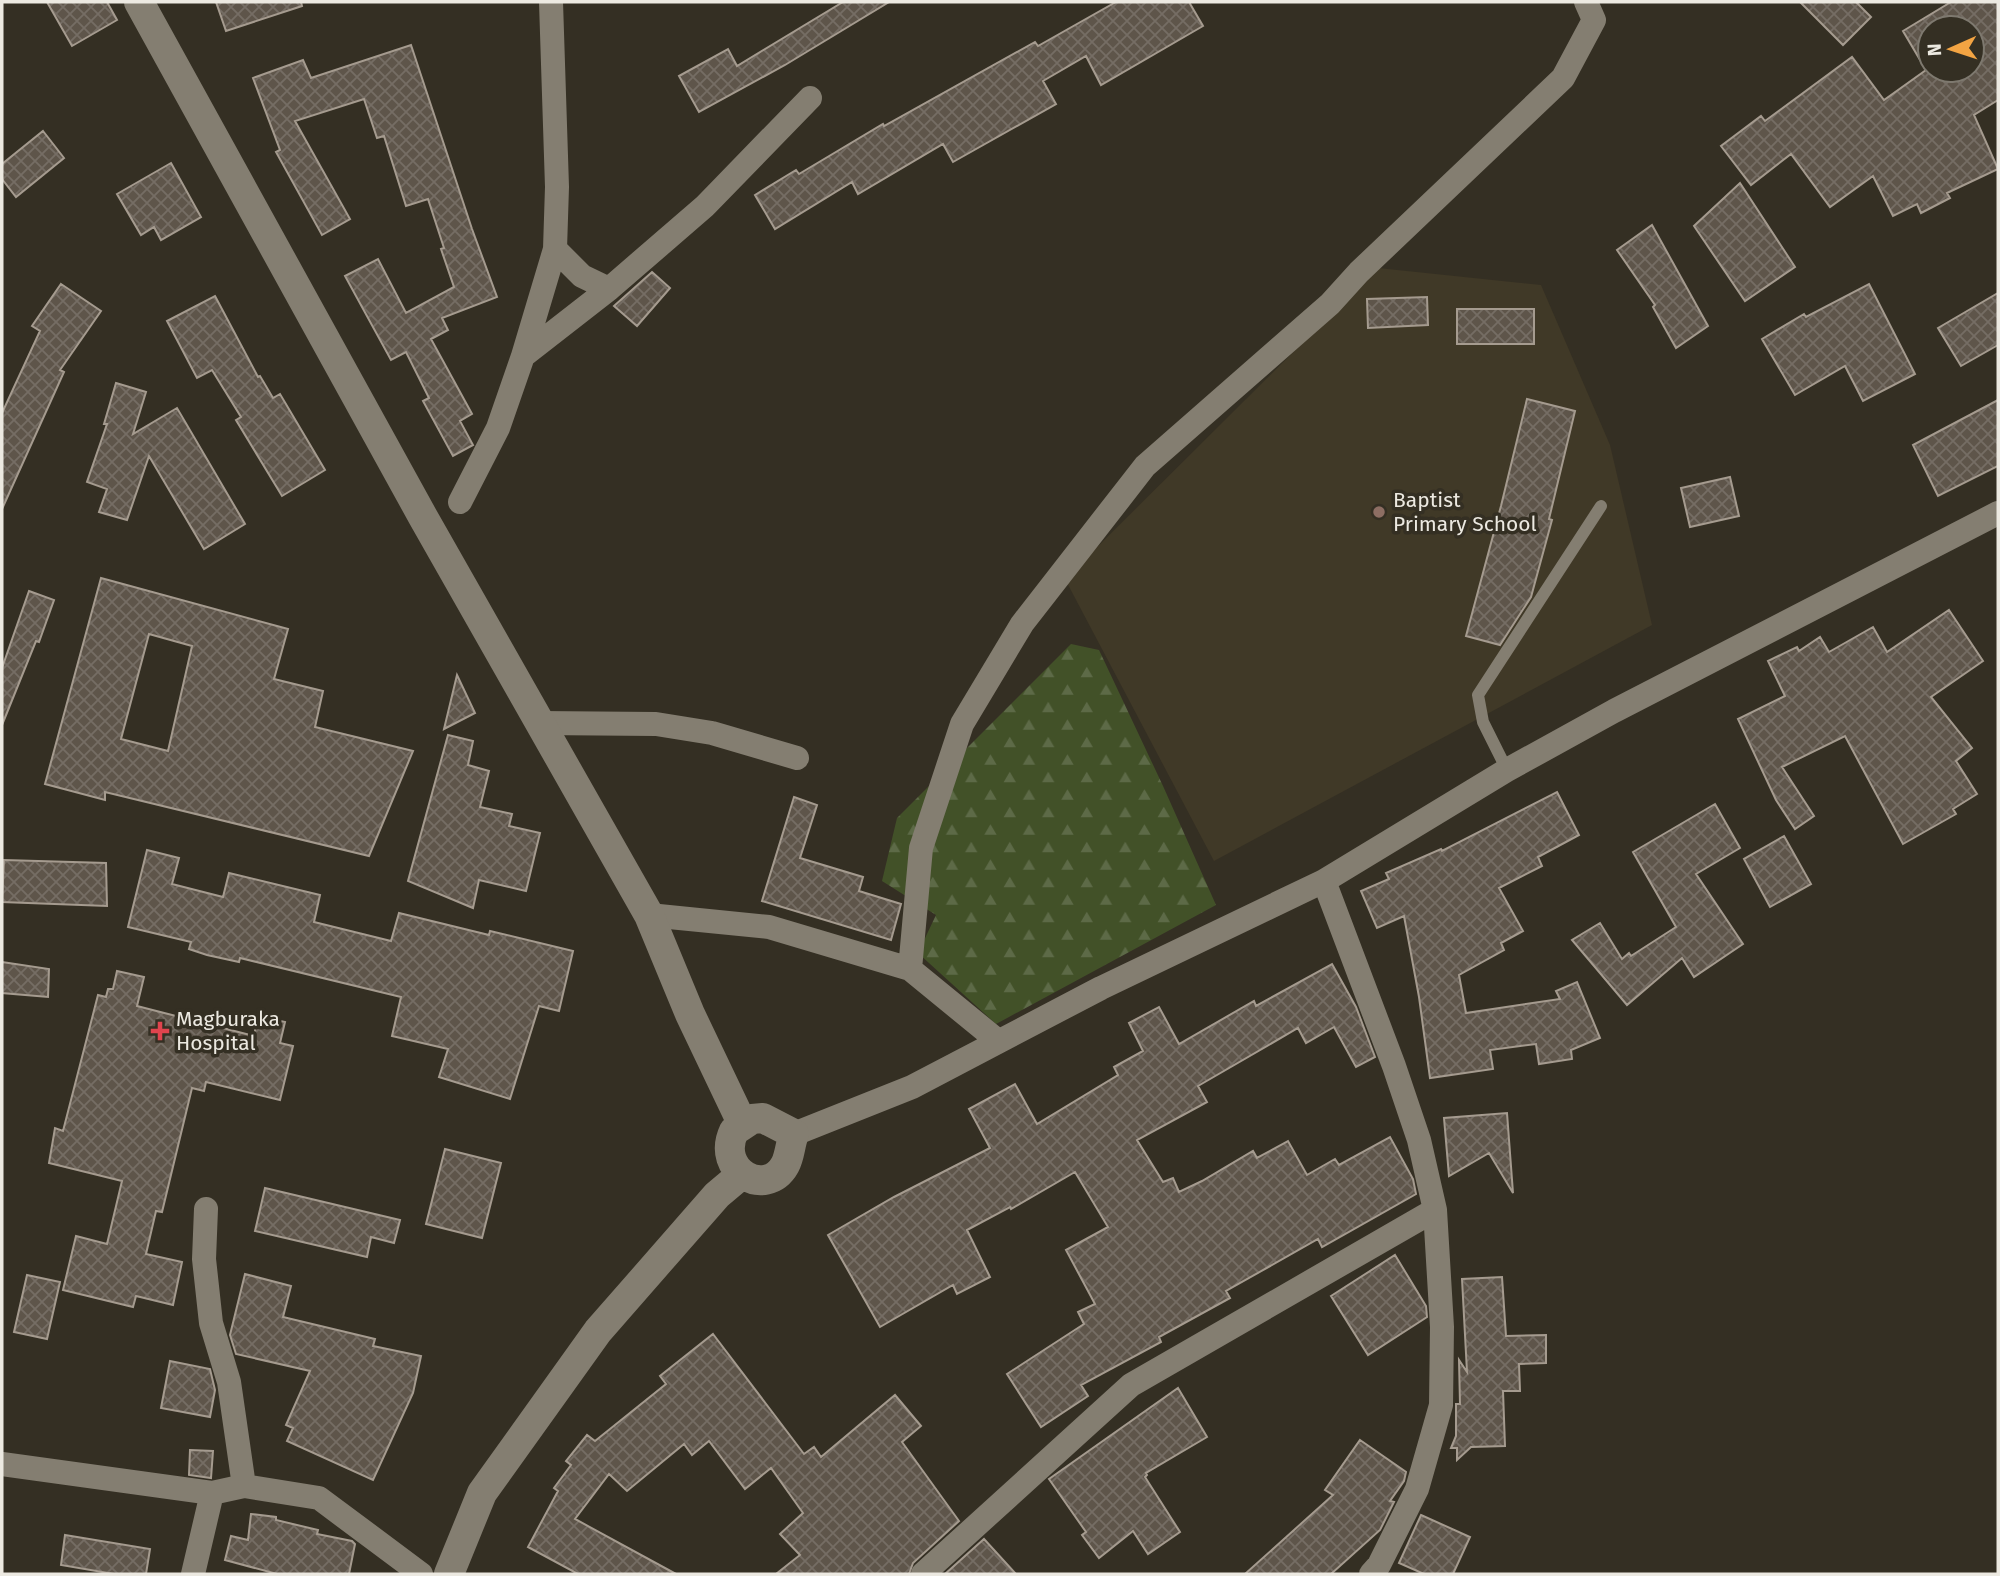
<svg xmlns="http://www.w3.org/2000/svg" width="2000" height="1576" font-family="'Fira Sans',sans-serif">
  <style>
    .built { fill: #403927 }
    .forest { fill: url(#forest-firs) }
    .building { fill: url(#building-cross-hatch); stroke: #a59b8f; stroke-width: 2; fill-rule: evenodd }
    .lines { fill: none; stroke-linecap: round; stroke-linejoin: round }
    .service { stroke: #847e71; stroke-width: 12 }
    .minor { stroke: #847e71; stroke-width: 24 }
    .tertiary { stroke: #847e71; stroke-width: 30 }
    .education-dot { fill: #8d6e63; stroke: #342f23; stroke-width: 2.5 }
    .health-dot { fill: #e0444e; stroke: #342f23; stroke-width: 2.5 }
    .labels { text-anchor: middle; stroke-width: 7; stroke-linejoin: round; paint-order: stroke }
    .poi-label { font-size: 21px; fill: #ece9e1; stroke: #342f23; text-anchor: start }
  </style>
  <defs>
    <pattern id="forest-firs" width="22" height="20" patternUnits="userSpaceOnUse" patternTransform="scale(1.75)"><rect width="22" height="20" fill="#425128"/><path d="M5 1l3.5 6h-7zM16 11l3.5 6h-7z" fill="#5d6a47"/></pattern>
    <pattern id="building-cross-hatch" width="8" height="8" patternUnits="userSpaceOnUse" patternTransform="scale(1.75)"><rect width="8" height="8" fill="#5e554a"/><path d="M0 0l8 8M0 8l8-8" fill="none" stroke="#756d64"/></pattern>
  </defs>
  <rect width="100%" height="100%" fill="#342f23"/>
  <!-- built -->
  <path class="built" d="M 1378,268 L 1541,285 L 1610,445 L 1652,625 L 1214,861 L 1065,579 Z"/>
  <!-- forest -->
  <path class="forest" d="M 1071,644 L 1099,650 L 1163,786 L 1216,905 L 996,1024 L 918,953 L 936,915 L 882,881 L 897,818 Z"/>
  <!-- building -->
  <path class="building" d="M 47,2 L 107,2 L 117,20 L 72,46 Z
    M 216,2 L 301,2 L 302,6 L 226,31 Z
    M 843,2 L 889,2 L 785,65 L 699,112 L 679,76 L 728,49 L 737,66 Z
    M 1116,2 L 1189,2 L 1203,26 L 1101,85 L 1086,56 L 1043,81 L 1056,104 L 953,162 L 943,144 L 858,194 L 852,182 L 775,229 L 755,195 L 796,170 L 799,174 L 883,124 L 884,126 L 1035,42 L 1038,46 Z
    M 1800,2 L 1856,2 L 1871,17 L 1843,45 Z
    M 1951,2 L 1998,2 L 1998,100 L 1974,115 L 1998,169 L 1947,193 L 1950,198 L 1921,213 L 1917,204 L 1893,216 L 1873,176 L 1830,207 L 1791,154 L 1751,185 L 1721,146 L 1761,116 L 1765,121 L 1852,57 L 1884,100 L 1926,70 L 1903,31 ZM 1930,28 L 1972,28 L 1972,70 L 1930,70 Z
    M 411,45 L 472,229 L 497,297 L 442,318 L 448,330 L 431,339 L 472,414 L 460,421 L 473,445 L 453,456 L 423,401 L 429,398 L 406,352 L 391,360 L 345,276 L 378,259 L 406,313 L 454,287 L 441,249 L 444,248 L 428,199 L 406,206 L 384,136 L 377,138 L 364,99 L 295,121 L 350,219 L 322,235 L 276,152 L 280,150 L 253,78 L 303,60 L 311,78 Z
    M 43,131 L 64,158 L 16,197 L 2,179 L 2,164 Z
    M 171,163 L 201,217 L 161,240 L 154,227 L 141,235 L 117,194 Z
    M 1740,183 L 1795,267 L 1745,301 L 1694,226 Z
    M 1652,225 L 1708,326 L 1676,348 L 1653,307 L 1655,305 L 1617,250 Z
    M 652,272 L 670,288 L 637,326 L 614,306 Z
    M 61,284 L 101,311 L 60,370 L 64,372 L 2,509 L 2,413 L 40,331 L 32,326 Z
    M 1869,284 L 1915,374 L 1863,401 L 1845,366 L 1795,395 L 1762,339 L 1804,314 L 1806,317 Z
    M 1998,293 L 1998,345 L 1961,366 L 1938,328 Z
    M 215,296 L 258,377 L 260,376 L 273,398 L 280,394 L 325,470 L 282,496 L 236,420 L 241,417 L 212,370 L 197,378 L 167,321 Z
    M 1427,297 L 1428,325 L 1368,328 L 1367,299 Z
    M 1457,309 L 1534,309 L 1534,344 L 1457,344 Z
    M 116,383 L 146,392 L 133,434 L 177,408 L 245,524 L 204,549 L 149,456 L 127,520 L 99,512 L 107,489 L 87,482 L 107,424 L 104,424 Z
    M 1527,399 L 1575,411 L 1549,519 L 1552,520 L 1531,597 L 1500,645 L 1466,636 L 1501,506 Z
    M 1998,400 L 1998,466 L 1938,496 L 1913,445 Z
    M 1730,477 L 1739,516 L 1690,527 L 1681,488 Z
    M 101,578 L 288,629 L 274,679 L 323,691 L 315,727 L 413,751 L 369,856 L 105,792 L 105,800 L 45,784 ZM 149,634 L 192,646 L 168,751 L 121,739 Z
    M 29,591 L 54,600 L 39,642 L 36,641 L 2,725 L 2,668 Z
    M 1949,610 L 1983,661 L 1931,697 L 1972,748 L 1956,761 L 1977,794 L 1953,809 L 1956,814 L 1903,844 L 1845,736 L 1782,767 L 1814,816 L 1795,829 L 1776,800 L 1738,719 L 1785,696 L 1768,661 L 1797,647 L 1799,651 L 1820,637 L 1829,652 L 1873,627 L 1887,652 Z
    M 457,675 L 475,713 L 444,729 Z
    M 448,735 L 473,741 L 468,765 L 489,771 L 480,807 L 512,814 L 509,826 L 540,833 L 526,891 L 479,880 L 473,908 L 408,881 Z
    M 1557,792 L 1579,835 L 1538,857 L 1542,866 L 1499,888 L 1523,931 L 1501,943 L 1504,950 L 1459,975 L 1466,1013 L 1560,999 L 1556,991 L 1577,982 L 1600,1038 L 1571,1050 L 1572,1059 L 1539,1064 L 1536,1044 L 1490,1050 L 1493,1069 L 1430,1078 L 1419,997 L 1404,916 L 1377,928 L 1361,891 L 1389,879 L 1386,873 L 1441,849 L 1442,851 Z
    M 794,797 L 817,805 L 800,858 L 863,877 L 859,891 L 901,904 L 891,940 L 762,901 Z
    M 1715,804 L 1740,848 L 1696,874 L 1743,944 L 1694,977 L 1682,958 L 1627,1005 L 1572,940 L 1600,923 L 1622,959 L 1629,953 L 1631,956 L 1676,927 L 1633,852 Z
    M 1784,836 L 1811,884 L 1770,907 L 1744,859 Z
    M 147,850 L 179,858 L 172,884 L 223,897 L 229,873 L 320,895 L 314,922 L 391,941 L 399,913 L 489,935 L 490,931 L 573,951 L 559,1011 L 539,1006 L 510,1099 L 439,1077 L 448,1049 L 392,1036 L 401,997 L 240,958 L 239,962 L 207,955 L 189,949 L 191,942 L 128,927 Z
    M 4,860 L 106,863 L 107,906 L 2,902 Z
    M 2,962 L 49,969 L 48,997 L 2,993 Z
    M 1332,964 L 1356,1007 L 1375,1057 L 1356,1067 L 1334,1027 L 1306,1043 L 1298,1028 L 1198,1086 L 1207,1102 L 1137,1140 L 1163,1182 L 1173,1178 L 1179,1192 L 1202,1181 L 1253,1151 L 1257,1158 L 1288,1141 L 1307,1175 L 1335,1159 L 1339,1165 L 1390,1137 L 1413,1179 L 1416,1194 L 1322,1247 L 1318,1239 L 1226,1291 L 1230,1298 L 1159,1337 L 1161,1342 L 1081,1385 L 1088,1396 L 1041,1427 L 1007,1374 L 1084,1324 L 1078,1312 L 1095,1304 L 1066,1250 L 1108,1227 L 1075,1172 L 1011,1209 L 1010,1207 L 967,1230 L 990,1277 L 957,1294 L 953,1285 L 880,1327 L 828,1235 L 894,1197 L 990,1148 L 969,1109 L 1015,1084 L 1037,1124 L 1118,1075 L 1114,1067 L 1143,1051 L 1129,1023 L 1159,1007 L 1179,1044 L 1254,1001 L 1256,1006 Z
    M 117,971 L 144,977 L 137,1006 L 254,1036 L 258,1016 L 285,1022 L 280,1043 L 293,1046 L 280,1100 L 206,1082 L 204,1091 L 192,1088 L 162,1212 L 156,1211 L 146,1254 L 182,1262 L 173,1305 L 136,1296 L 133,1307 L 63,1290 L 76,1236 L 107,1244 L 122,1181 L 49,1163 L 55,1128 L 63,1131 L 98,995 L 106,997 L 108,989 L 113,989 Z
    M 1507,1113 L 1513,1193 L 1489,1153 L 1449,1176 L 1444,1118 Z
    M 445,1149 L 501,1163 L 482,1238 L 426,1224 Z
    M 265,1188 L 400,1220 L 394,1243 L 371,1237 L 367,1257 L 255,1231 Z
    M 1395,1255 L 1426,1306 L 1427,1317 L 1368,1355 L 1331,1296 Z
    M 245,1274 L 291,1286 L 283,1317 L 375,1339 L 373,1346 L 421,1356 L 413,1393 L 373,1480 L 287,1441 L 293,1428 L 286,1425 L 310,1371 L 236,1354 L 230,1335 Z
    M 27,1275 L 60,1282 L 47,1339 L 14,1332 Z
    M 1502,1277 L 1506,1336 L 1546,1335 L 1546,1363 L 1519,1364 L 1520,1391 L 1503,1391 L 1505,1446 L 1471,1447 L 1457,1460 L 1457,1448 L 1451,1448 L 1456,1436 L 1456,1404 L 1460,1404 L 1459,1360 L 1467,1372 L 1462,1279 Z
    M 713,1334 L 804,1454 L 814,1447 L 821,1457 L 895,1395 L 921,1426 L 902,1442 L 959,1521 L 913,1563 L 909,1574 L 776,1574 L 800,1555 L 780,1534 L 803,1513 L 771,1468 L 745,1489 L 709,1441 L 692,1455 L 684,1444 L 627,1491 L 609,1474 L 575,1519 L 676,1574 L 578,1574 L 528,1547 L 558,1491 L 554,1488 L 571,1465 L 566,1461 L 587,1435 L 595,1441 L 666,1384 L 660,1376 Z
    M 170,1361 L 210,1369 L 215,1390 L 210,1417 L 161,1408 Z
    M 1178,1388 L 1207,1437 L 1146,1473 L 1147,1475 L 1145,1477 L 1180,1532 L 1148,1554 L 1133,1531 L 1099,1558 L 1082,1535 L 1086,1532 L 1049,1479 Z
    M 1360,1440 L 1406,1472 L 1404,1481 L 1390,1501 L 1394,1502 L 1380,1530 L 1331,1574 L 1245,1574 L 1333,1495 L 1325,1490 Z
    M 190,1450 L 213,1451 L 211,1478 L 189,1475 Z
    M 251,1514 L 276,1517 L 276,1520 L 318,1530 L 317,1534 L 352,1541 L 355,1544 L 349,1574 L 277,1574 L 225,1560 L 231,1536 L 248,1540 Z
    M 1421,1515 L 1470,1537 L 1453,1574 L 1424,1574 L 1399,1563 Z
    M 65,1535 L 150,1549 L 146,1574 L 114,1574 L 61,1565 Z
    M 984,1539 L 1016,1574 L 945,1574 Z"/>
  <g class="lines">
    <!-- service -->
    <path class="service" d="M 1507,770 L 1483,722 L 1478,695 L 1601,506"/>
    <!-- minor -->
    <path class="minor" d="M 555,249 L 582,276 L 609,289
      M 523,356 L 609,289 L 705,206 L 810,98
      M 460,502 L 498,428 L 523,356 L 555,249 L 557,187 L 551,2
      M 539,723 L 656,724 L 712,733 L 797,758
      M 1324,881 L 1394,1066 L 1419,1140 L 1435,1210 L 1442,1327 L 1441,1405 L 1417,1489 L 1379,1565 L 1371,1574
      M 649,915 L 769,927 L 910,969 L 998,1041
      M 910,969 L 921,848 L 962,724 L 1022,624 L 1145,466 L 1330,304 L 1359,272 L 1563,78 L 1594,20 L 1586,2
      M 794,1134 L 912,1087 L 1101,988 L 1324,881 L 1507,770 L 1614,711 L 1998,513
      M 206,1209 L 204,1259 L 211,1323 L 229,1382 L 244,1486
      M 2,1464 L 212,1493 L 244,1486 L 319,1498 L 421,1574
      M 193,1574 L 212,1493
      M 923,1574 L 1131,1385 L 1435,1210"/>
    <!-- tertiary -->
    <path class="tertiary" d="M 139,2 L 423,517 L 649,915 L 690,1014 L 742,1123
      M 763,1118 L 794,1134 C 790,1144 790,1156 785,1165 C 766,1199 715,1171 734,1131 L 752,1119 Z
      M 449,1574 L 482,1493 L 598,1331 L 717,1195 L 742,1174"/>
  </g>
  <!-- markers -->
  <circle class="education-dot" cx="1379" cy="512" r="7"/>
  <path class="health-dot" d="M156.5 1020.5h7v7h7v7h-7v7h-7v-7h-7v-7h7z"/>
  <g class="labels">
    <!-- poi labels -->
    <g class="poi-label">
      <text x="1393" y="507">Baptist<tspan x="1393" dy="24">Primary School</tspan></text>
      <text x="176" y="1026">Magburaka<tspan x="176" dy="24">Hospital</tspan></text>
    </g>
  </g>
  <!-- border -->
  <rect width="2000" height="1576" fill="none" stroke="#ece9e1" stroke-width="7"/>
  <!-- north arrow -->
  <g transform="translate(1951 49) rotate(267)"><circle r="33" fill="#342f23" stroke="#7e796f" stroke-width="2"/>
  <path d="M0-5L12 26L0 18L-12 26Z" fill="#f3a443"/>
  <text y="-10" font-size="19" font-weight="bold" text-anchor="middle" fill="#ece9e1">N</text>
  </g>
</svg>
